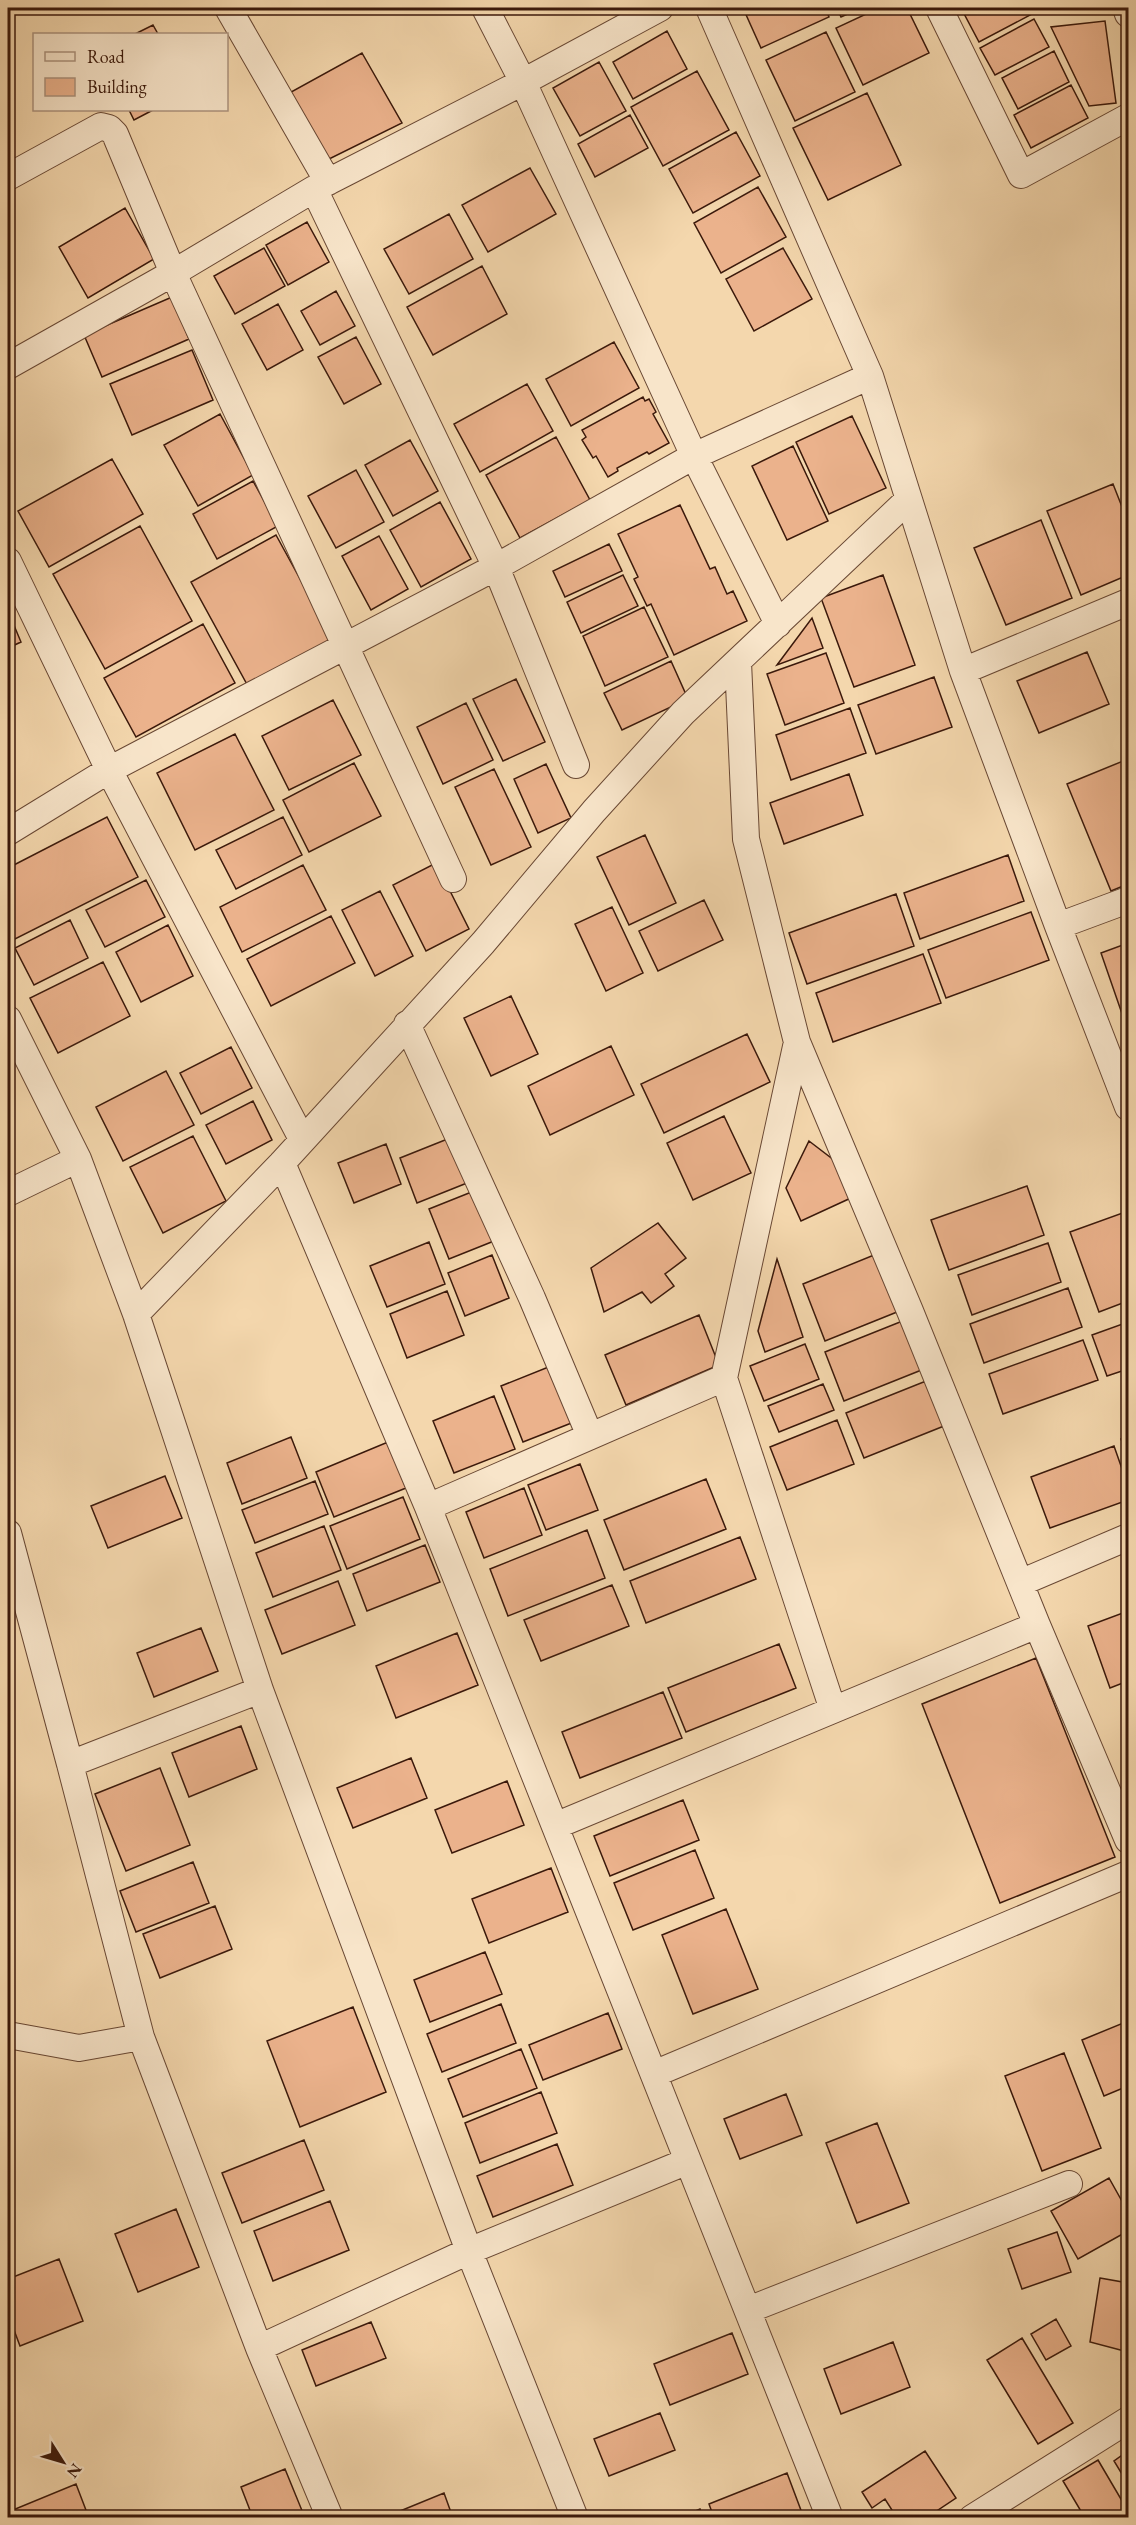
<svg xmlns="http://www.w3.org/2000/svg" width="1136" height="2525" font-family="'EB Garamond',serif">
  <style>
    .building { fill: #ebb28c; stroke: #3b190b; stroke-width: 1.5 }
    .lines { fill: none; stroke-linecap: round; stroke-linejoin: round }
    .minor-casing { stroke: #694834; stroke-width: 28 }
    .minor { stroke: #f8e5ca; stroke-width: 26 }
  </style>
  <rect width="100%" height="100%" fill="#f4d7ad"/>
  <filter id="stains"><feTurbulence type="fractalNoise" baseFrequency=".00333" numOctaves="4"/><feColorMatrix values="0 0 0 0 .2 0 0 0 0 .09 0 0 0 0 .02 0 0 0 .5 -.17"/></filter>
  <radialGradient id="worn" r=".72"><stop offset=".6" stop-color="#630" stop-opacity="0"/><stop offset="1" stop-color="#630" stop-opacity=".3"/></radialGradient>
  <!-- building -->
  <path class="building" d="M 743,8 L 825,8 L 829,17 L 761,48 Z
    M 837,8 L 861,8 L 841,17 Z
    M 879,8 L 907,8 L 929,53 L 863,85 L 836,28 Z
    M 961,8 L 1031,8 L 1034,13 L 979,42 Z
    M 1034,19 L 1049,47 L 995,75 L 980,48 Z
    M 1105,21 L 1116,103 L 1089,106 L 1051,27 Z
    M 153,25 L 158,34 L 135,34 Z
    M 667,31 L 687,69 L 633,99 L 613,62 Z
    M 826,32 L 855,92 L 795,121 L 766,60 Z
    M 1054,51 L 1069,82 L 1018,109 L 1002,78 Z
    M 362,53 L 402,123 L 321,163 L 282,97 Z
    M 599,62 L 626,111 L 580,136 L 553,88 Z
    M 697,71 L 729,130 L 663,166 L 631,107 Z
    M 1071,85 L 1088,118 L 1031,148 L 1014,115 Z
    M 867,93 L 901,165 L 828,200 L 793,128 Z
    M 129,110 L 153,110 L 134,120 Z
    M 630,115 L 648,148 L 595,177 L 578,144 Z
    M 736,132 L 760,176 L 693,213 L 669,169 Z
    M 530,168 L 556,214 L 488,252 L 462,205 Z
    M 758,187 L 786,237 L 721,273 L 694,223 Z
    M 125,208 L 154,259 L 88,298 L 59,247 Z
    M 449,214 L 473,259 L 409,294 L 384,249 Z
    M 307,222 L 329,262 L 288,285 L 266,245 Z
    M 264,248 L 285,286 L 235,314 L 214,276 Z
    M 783,248 L 812,299 L 754,331 L 726,279 Z
    M 482,266 L 507,314 L 433,355 L 407,307 Z
    M 336,291 L 355,326 L 320,345 L 301,311 Z
    M 172,297 L 189,339 L 102,377 L 84,335 Z
    M 278,304 L 303,350 L 267,370 L 242,324 Z
    M 356,337 L 381,384 L 344,404 L 318,357 Z
    M 614,342 L 639,388 L 571,426 L 546,379 Z
    M 192,350 L 213,400 L 132,435 L 110,384 Z
    M 527,384 L 553,431 L 480,472 L 454,424 Z
    M 643,397 L 645,401 L 649,399 L 656,412 L 653,414 L 669,443 L 649,454 L 647,452 L 617,468 L 618,471 L 608,477 L 596,456 L 593,458 L 582,440 L 586,437 L 582,430 Z
    M 220,414 L 253,475 L 198,506 L 164,445 Z
    M 852,416 L 886,488 L 829,514 L 796,442 Z
    M 556,437 L 590,500 L 520,538 L 486,475 Z
    M 410,440 L 438,491 L 393,516 L 365,465 Z
    M 793,446 L 828,521 L 787,540 L 752,466 Z
    M 112,459 L 143,514 L 49,567 L 18,511 Z
    M 356,470 L 384,522 L 336,548 L 308,496 Z
    M 253,481 L 278,526 L 217,559 L 193,514 Z
    M 1113,484 L 1128,522 L 1128,575 L 1081,595 L 1047,511 Z
    M 440,502 L 471,559 L 421,587 L 390,530 Z
    M 680,505 L 710,569 L 715,567 L 727,594 L 733,591 L 747,621 L 674,655 L 651,604 L 647,606 L 634,579 L 638,577 L 618,534 Z
    M 1041,520 L 1072,598 L 1006,625 L 974,548 Z
    M 140,526 L 192,621 L 105,669 L 53,574 Z
    M 276,535 L 334,641 L 249,688 L 191,582 Z
    M 379,536 L 408,589 L 371,610 L 342,556 Z
    M 609,544 L 622,571 L 565,597 L 553,571 Z
    M 623,575 L 638,606 L 581,633 L 567,602 Z
    M 883,575 L 915,665 L 854,687 L 821,598 Z
    M 644,607 L 668,657 L 605,686 L 583,636 Z
    M 8,611 L 21,642 L 8,648 Z
    M 812,618 L 823,648 L 777,665 Z
    M 203,624 L 235,683 L 136,737 L 104,678 Z
    M 1087,652 L 1109,704 L 1039,733 L 1017,681 Z
    M 826,653 L 844,703 L 785,725 L 767,674 Z
    M 671,661 L 688,699 L 622,730 L 604,693 Z
    M 934,677 L 952,727 L 876,754 L 858,705 Z
    M 516,679 L 545,742 L 503,761 L 473,699 Z
    M 333,700 L 361,755 L 289,790 L 262,736 Z
    M 466,703 L 493,760 L 443,784 L 417,727 Z
    M 850,708 L 866,753 L 791,780 L 776,735 Z
    M 235,734 L 274,810 L 195,850 L 157,773 Z
    M 1128,759 L 1128,884 L 1111,891 L 1067,784 Z
    M 354,763 L 381,816 L 309,852 L 283,800 Z
    M 546,764 L 571,818 L 538,833 L 514,779 Z
    M 494,769 L 531,847 L 491,865 L 455,787 Z
    M 849,774 L 863,815 L 784,844 L 770,803 Z
    M 107,817 L 138,877 L 11,941 L 8,934 L 8,868 Z
    M 283,817 L 302,855 L 236,889 L 216,850 Z
    M 645,835 L 676,903 L 629,925 L 597,857 Z
    M 1008,855 L 1024,901 L 920,939 L 904,893 Z
    M 436,863 L 469,929 L 426,951 L 393,885 Z
    M 303,865 L 326,910 L 242,952 L 220,907 Z
    M 146,880 L 165,917 L 105,947 L 86,910 Z
    M 380,891 L 413,956 L 375,976 L 342,910 Z
    M 896,894 L 914,946 L 807,984 L 789,933 Z
    M 704,900 L 723,940 L 658,971 L 639,931 Z
    M 612,907 L 643,973 L 606,991 L 575,924 Z
    M 1031,912 L 1049,960 L 946,998 L 928,950 Z
    M 331,916 L 355,963 L 271,1006 L 247,959 Z
    M 70,920 L 88,958 L 34,985 L 15,948 Z
    M 168,925 L 193,976 L 141,1002 L 116,952 Z
    M 1128,943 L 1128,1031 L 1101,953 Z
    M 923,954 L 941,1003 L 833,1042 L 816,993 Z
    M 103,962 L 130,1016 L 58,1053 L 30,998 Z
    M 511,996 L 538,1054 L 491,1076 L 464,1018 Z
    M 747,1034 L 770,1082 L 664,1133 L 641,1084 Z
    M 611,1046 L 634,1095 L 550,1135 L 528,1086 Z
    M 231,1047 L 252,1088 L 201,1114 L 180,1073 Z
    M 166,1071 L 194,1125 L 123,1161 L 96,1107 Z
    M 253,1101 L 272,1140 L 226,1164 L 206,1125 Z
    M 724,1116 L 751,1173 L 693,1200 L 667,1143 Z
    M 193,1136 L 226,1201 L 163,1233 L 130,1167 Z
    M 455,1136 L 472,1181 L 417,1203 L 400,1158 Z
    M 809,1141 L 839,1164 L 853,1197 L 801,1221 L 786,1188 Z
    M 386,1144 L 401,1184 L 354,1203 L 338,1163 Z
    M 1027,1186 L 1044,1235 L 949,1270 L 931,1220 Z
    M 479,1189 L 499,1239 L 449,1259 L 429,1209 Z
    M 1128,1211 L 1128,1301 L 1099,1312 L 1070,1232 Z
    M 658,1223 L 686,1258 L 665,1274 L 674,1286 L 651,1303 L 642,1292 L 604,1312 L 591,1268 Z
    M 429,1242 L 445,1284 L 387,1307 L 370,1266 Z
    M 1048,1243 L 1061,1282 L 972,1315 L 958,1275 Z
    M 492,1255 L 509,1298 L 465,1316 L 448,1273 Z
    M 874,1255 L 897,1312 L 825,1341 L 803,1284 Z
    M 777,1259 L 803,1337 L 765,1352 L 758,1331 Z
    M 1068,1288 L 1082,1327 L 984,1363 L 970,1324 Z
    M 447,1291 L 464,1335 L 407,1358 L 390,1314 Z
    M 699,1315 L 719,1365 L 626,1405 L 605,1355 Z
    M 905,1320 L 924,1369 L 844,1401 L 825,1352 Z
    M 1128,1322 L 1128,1369 L 1107,1376 L 1092,1335 Z
    M 1083,1340 L 1098,1380 L 1003,1414 L 989,1374 Z
    M 805,1344 L 819,1379 L 764,1401 L 750,1366 Z
    M 551,1366 L 574,1422 L 523,1442 L 501,1386 Z
    M 926,1381 L 944,1426 L 864,1458 L 846,1413 Z
    M 823,1384 L 834,1410 L 779,1432 L 768,1406 Z
    M 494,1396 L 515,1449 L 454,1473 L 433,1421 Z
    M 837,1420 L 854,1464 L 787,1490 L 770,1447 Z
    M 1128,1436 L 1128,1459 L 1121,1439 Z
    M 291,1437 L 307,1478 L 242,1504 L 227,1463 Z
    M 388,1442 L 406,1488 L 334,1517 L 316,1472 Z
    M 1114,1446 L 1128,1486 L 1128,1500 L 1050,1528 L 1031,1477 Z
    M 580,1464 L 598,1510 L 546,1530 L 528,1485 Z
    M 165,1476 L 182,1518 L 108,1548 L 91,1506 Z
    M 706,1479 L 726,1529 L 624,1570 L 604,1520 Z
    M 315,1481 L 328,1514 L 255,1543 L 242,1510 Z
    M 524,1488 L 542,1535 L 484,1558 L 466,1512 Z
    M 403,1497 L 420,1539 L 347,1569 L 330,1526 Z
    M 324,1526 L 341,1570 L 273,1597 L 256,1553 Z
    M 587,1530 L 605,1578 L 508,1616 L 490,1569 Z
    M 740,1537 L 756,1579 L 646,1623 L 630,1581 Z
    M 425,1545 L 440,1582 L 367,1611 L 353,1574 Z
    M 338,1581 L 355,1625 L 282,1654 L 265,1610 Z
    M 612,1585 L 629,1626 L 541,1661 L 524,1620 Z
    M 1128,1611 L 1128,1681 L 1110,1688 L 1088,1626 Z
    M 201,1628 L 218,1671 L 154,1697 L 137,1653 Z
    M 457,1633 L 478,1685 L 396,1718 L 376,1666 Z
    M 779,1644 L 796,1688 L 686,1732 L 668,1688 Z
    M 1036,1658 L 1115,1857 L 1000,1903 L 922,1704 Z
    M 663,1692 L 682,1738 L 580,1778 L 562,1732 Z
    M 241,1726 L 257,1769 L 189,1797 L 172,1753 Z
    M 411,1758 L 427,1798 L 353,1828 L 337,1788 Z
    M 160,1768 L 190,1845 L 126,1871 L 95,1794 Z
    M 507,1781 L 524,1825 L 452,1853 L 435,1810 Z
    M 683,1800 L 699,1840 L 610,1876 L 594,1836 Z
    M 695,1850 L 714,1898 L 633,1930 L 614,1883 Z
    M 193,1862 L 209,1903 L 136,1932 L 120,1891 Z
    M 551,1868 L 568,1912 L 489,1943 L 472,1899 Z
    M 215,1906 L 232,1949 L 160,1978 L 143,1934 Z
    M 726,1909 L 758,1989 L 693,2014 L 662,1935 Z
    M 485,1952 L 502,1994 L 430,2022 L 414,1980 Z
    M 501,2004 L 516,2043 L 442,2072 L 427,2034 Z
    M 353,2007 L 386,2092 L 300,2127 L 267,2041 Z
    M 608,2013 L 622,2049 L 543,2080 L 529,2045 Z
    M 1128,2021 L 1128,2086 L 1104,2096 L 1082,2040 Z
    M 521,2049 L 537,2088 L 463,2117 L 448,2079 Z
    M 1064,2053 L 1101,2148 L 1042,2171 L 1005,2076 Z
    M 541,2092 L 557,2133 L 480,2163 L 465,2123 Z
    M 786,2094 L 802,2135 L 740,2159 L 724,2119 Z
    M 877,2123 L 909,2203 L 857,2223 L 826,2143 Z
    M 304,2140 L 324,2190 L 242,2223 L 222,2173 Z
    M 557,2144 L 573,2185 L 493,2217 L 477,2176 Z
    M 1109,2178 L 1128,2212 L 1128,2231 L 1078,2259 L 1051,2211 Z
    M 330,2201 L 349,2250 L 273,2281 L 254,2231 Z
    M 176,2209 L 199,2267 L 138,2292 L 115,2234 Z
    M 1057,2232 L 1071,2272 L 1022,2289 L 1008,2249 Z
    M 59,2259 L 83,2321 L 20,2346 L 8,2314 L 8,2279 Z
    M 1100,2278 L 1128,2283 L 1128,2352 L 1090,2342 Z
    M 1056,2319 L 1071,2346 L 1046,2360 L 1031,2334 Z
    M 371,2322 L 386,2358 L 316,2386 L 302,2350 Z
    M 732,2333 L 748,2374 L 670,2405 L 654,2364 Z
    M 1022,2338 L 1073,2423 L 1038,2444 L 987,2360 Z
    M 893,2342 L 910,2387 L 841,2414 L 824,2369 Z
    M 660,2413 L 675,2450 L 609,2476 L 594,2439 Z
    M 925,2451 L 956,2498 L 926,2518 L 897,2518 L 885,2499 L 872,2508 L 862,2492 Z
    M 1128,2451 L 1128,2484 L 1114,2461 Z
    M 1098,2460 L 1128,2511 L 1128,2518 L 1085,2518 L 1063,2481 Z
    M 285,2469 L 303,2513 L 292,2518 L 253,2518 L 241,2487 Z
    M 787,2473 L 802,2513 L 792,2518 L 714,2518 L 709,2504 Z
    M 76,2484 L 89,2518 L 8,2518 L 8,2512 Z
    M 444,2493 L 453,2518 L 383,2518 Z
    M 700,2509 L 703,2518 L 679,2518 Z"/>
  <g class="lines">
    <!-- minor casing -->
    <g class="minor-casing">
      <path id="minor" d="M 228,8 L 328,182
        M 485,8 L 523,82 L 694,456 L 778,624
        M 709,8 L 870,376 L 963,671 L 1058,926 L 1128,1107
        M 939,8 L 1021,175 L 1128,117
        M 1126,8 L 1128,14
        M 8,177 L 101,126 L 109,128 L 115,134 L 173,273 L 453,879
        M 314,189 L 496,567 L 576,765
        M 8,366 L 173,273 L 314,189 L 523,82 L 660,8
        M 8,561 L 109,770 L 302,1139
        M 963,671 L 1128,602
        M 8,832 L 109,770 L 496,567 L 694,456 L 870,376
        M 1058,926 L 1128,900
        M 8,1019 L 78,1159 L 136,1314 L 260,1690 L 469,2251 L 575,2518
        M 407,1024 L 532,1298 L 590,1436
        M 797,1042 L 910,1311 L 1037,1625
        M 282,1163 L 428,1507 L 830,2518
        M 8,1193 L 78,1159
        M 136,1314 L 282,1163 L 483,943 L 594,811 L 683,713 L 908,500
        M 724,1378 L 833,1710
        M 428,1507 L 724,1378 L 797,1042 L 746,839 L 738,662
        M 8,1533 L 70,1764
        M 1020,1583 L 1128,1537
        M 260,1690 L 70,1764 L 141,2037 L 259,2348 L 330,2518
        M 555,1826 L 1037,1625 L 1128,1840
        M 8,2035 L 79,2048 L 141,2037
        M 654,2074 L 1128,1874
        M 748,2310 L 1069,2184
        M 259,2348 L 469,2251 L 688,2161
        M 972,2518 L 1128,2420"/>
    </g>
    <!-- minor -->
    <use href="#minor" class="minor"/>
  </g>
  <!-- margin -->
  <rect width="1136" height="2525" fill="none" stroke="#f4d7ad" stroke-width="30"/>
  <rect x="9" y="9" width="1118" height="2507" fill="none" stroke="#3b190b" stroke-width="3"/>
  <rect x="15" y="15" width="1106" height="2495" fill="none" stroke="#3b190b" stroke-width="1.5"/>
  <!-- legend -->
  <rect x="33" y="33" width="195" height="78" fill="#f8e5ca" stroke="#ac937e" stroke-width="1.5"/>
  <rect x="45" y="52" width="30" height="9" fill="#f8e5ca" stroke="#ac937e" stroke-width="1.5"/>
  <text x="87" y="63" font-size="18" fill="#3b190b">Road</text>
  <rect x="45" y="78" width="30" height="18" fill="#ebb28c" stroke="#ac937e" stroke-width="1.5"/>
  <text x="87" y="93" font-size="18" fill="#3b190b">Building</text>
  <!-- north arrow -->
  <g transform="translate(63 2462) rotate(127)" stroke="#f8e5ca" stroke-width="4.5" paint-order="stroke">
  <path d="M0-4.5L10 22L0 15L-10 22Z" fill="#3b190b"/>
  <text y="-9" font-size="16" font-weight="bold" text-anchor="middle" fill="#3b190b">N</text>
  </g>
  <rect width="100%" height="100%" filter="url(#stains)"/>
  <rect width="100%" height="100%" fill="url(#worn)"/>
</svg>
